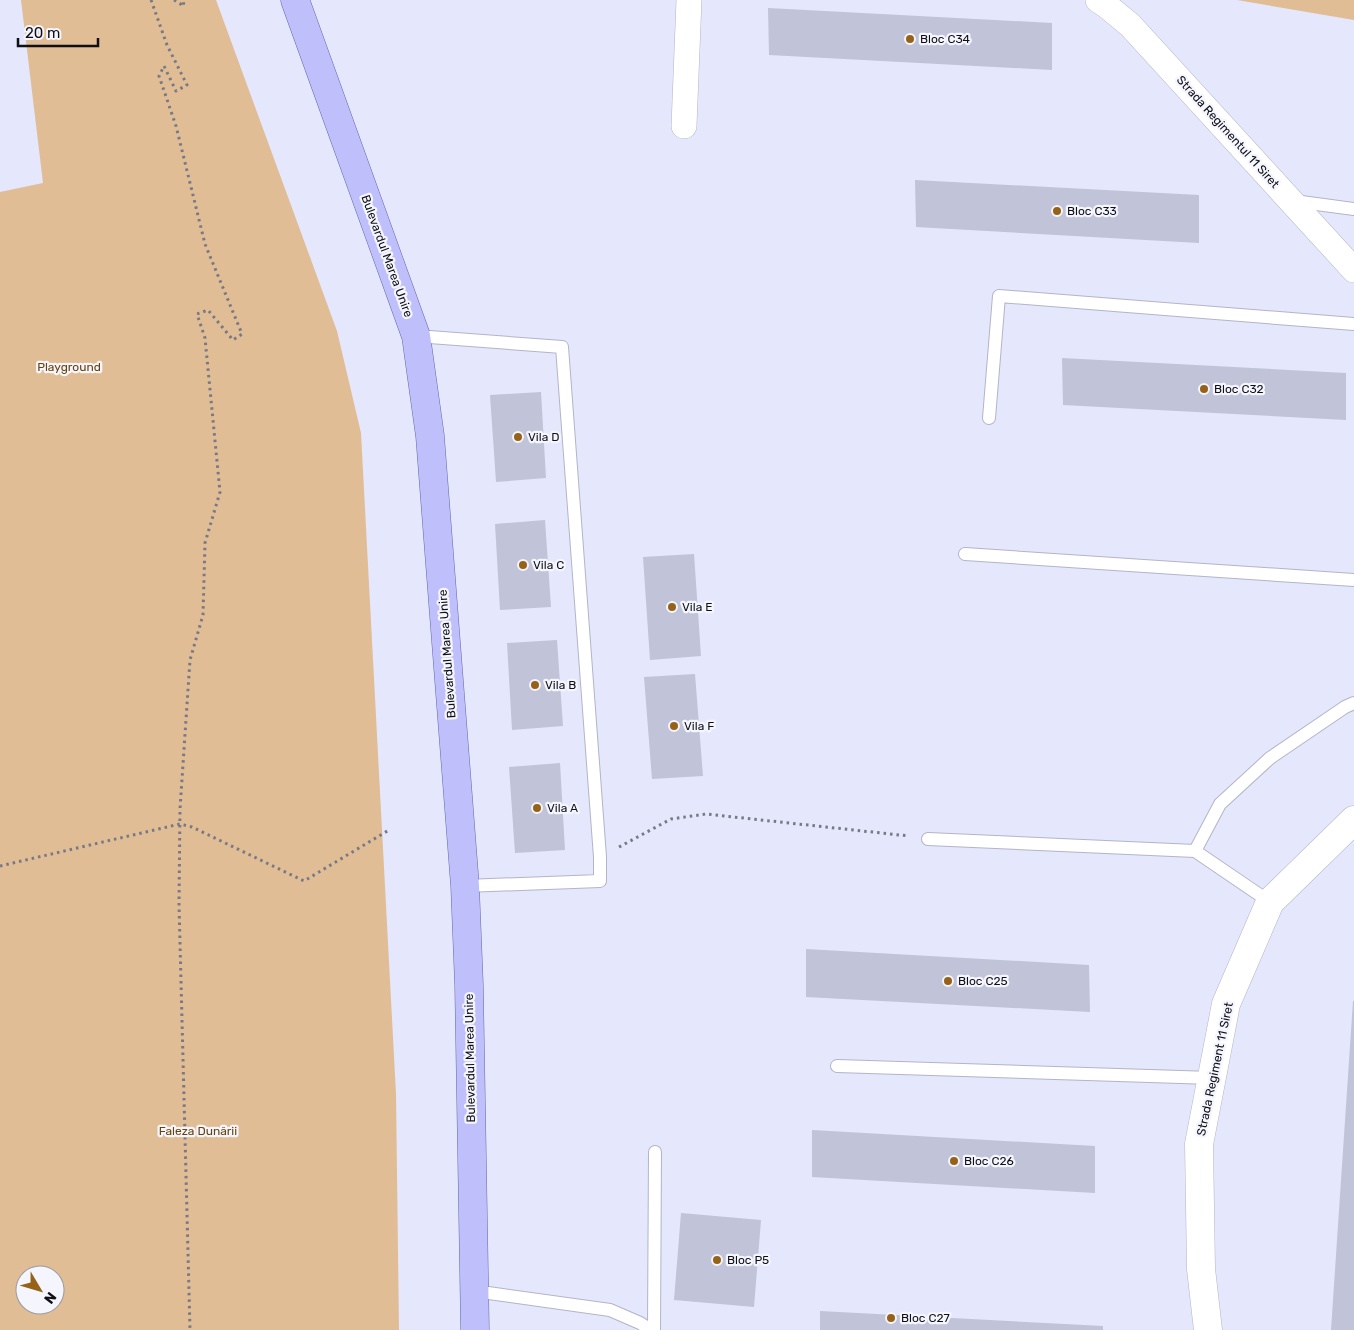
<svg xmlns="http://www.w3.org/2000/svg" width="1354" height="1330" font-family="Rubik,sans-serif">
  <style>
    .green { fill: #e0bd94; fill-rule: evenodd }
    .building { fill: #c1c3d8 }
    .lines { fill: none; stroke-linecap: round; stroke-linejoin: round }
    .service-casing { stroke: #b3b4c8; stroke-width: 14 }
    .minor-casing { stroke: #b3b4c8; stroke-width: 26 }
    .tertiary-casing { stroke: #b3b4c8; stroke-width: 29 }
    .primary-casing { stroke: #6566aa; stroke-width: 29 }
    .path { stroke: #787987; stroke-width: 3; stroke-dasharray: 2.5 4; stroke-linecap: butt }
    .service { stroke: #fff; stroke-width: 12 }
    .minor { stroke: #fff; stroke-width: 25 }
    .tertiary { stroke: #fff; stroke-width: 28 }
    .primary { stroke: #bfbffb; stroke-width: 28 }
    .poi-dot { fill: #966217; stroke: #f4f5fd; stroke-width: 2 }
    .labels { text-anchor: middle; stroke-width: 4.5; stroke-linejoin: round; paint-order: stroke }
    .poi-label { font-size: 12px; fill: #0f0f16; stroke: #f4f5fd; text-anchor: start }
    .street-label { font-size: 12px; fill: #0f0f16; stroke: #f4f5fd }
    .park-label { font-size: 12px; fill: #674209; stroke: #f4f5fd }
  </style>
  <rect width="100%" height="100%" fill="#e5e7fc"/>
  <!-- green -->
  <path class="green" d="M 21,0 L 216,0 L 337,331 L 361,433 L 396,1094 L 399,1330 L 0,1330 L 0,192 L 43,183 ZM 25,1275 L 55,1275 L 55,1305 L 25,1305 Z
    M 1237,0 L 1354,0 L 1354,20 Z"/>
  <!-- building -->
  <path class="building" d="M 768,8 L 1052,23 L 1052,70 L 769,55 Z
    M 915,180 L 1199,195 L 1199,243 L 916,227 Z
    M 1062,358 L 1346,373 L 1346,420 L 1063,405 Z
    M 541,392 L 546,478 L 496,482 L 490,395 Z
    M 545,520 L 551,607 L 500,610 L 495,524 Z
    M 694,554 L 701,656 L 650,660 L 643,557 Z
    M 557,640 L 563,726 L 512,730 L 507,643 Z
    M 695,674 L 703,776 L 652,779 L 644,677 Z
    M 560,763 L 565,850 L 515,853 L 509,767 Z
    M 806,949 L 1089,965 L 1090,1012 L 806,997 Z
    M 1353,1001 L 1354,1001 L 1354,1330 L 1331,1330 Z
    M 812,1130 L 1095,1146 L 1095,1193 L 812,1177 Z
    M 681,1213 L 761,1220 L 754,1307 L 674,1300 Z
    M 820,1311 L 1103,1326 L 1103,1330 L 820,1330 Z"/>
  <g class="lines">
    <!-- service casing -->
    <g class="service-casing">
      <path id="service" d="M 1294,201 L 1354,209
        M 416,336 L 562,347 L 600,857 L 600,881 L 465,886
        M 989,418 L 999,296 L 1354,324
        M 965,554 L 1354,580
        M 928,839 L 1195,851 L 1270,902
        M 1195,851 L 1220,804 L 1270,758 L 1345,707 L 1354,703
        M 837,1066 L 1212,1078
        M 474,1291 L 610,1310 L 640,1323 L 651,1330
        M 654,1330 L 655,1152"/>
    </g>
    <!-- minor casing -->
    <g class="minor-casing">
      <path id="minor" d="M 1098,0 L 1107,6 L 1130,25 L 1354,270
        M 684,126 L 689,0"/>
    </g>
    <!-- tertiary casing -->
    <g class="tertiary-casing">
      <path id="tertiary" d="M 1208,1330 L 1201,1269 L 1199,1144 L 1226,1004 L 1270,902 L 1354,820"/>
    </g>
    <!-- primary casing -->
    <g class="primary-casing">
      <path id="primary" d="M 295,0 L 416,336 L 430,436 L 465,886 L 469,985 L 475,1330"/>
    </g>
    <!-- path -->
    <path class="path" d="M 151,0 L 167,45 L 187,85 L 176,91 L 164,66 L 159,76 L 176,126 L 205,244 L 242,334 L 233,340 L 208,310 L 197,314 L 205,338 L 220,492 L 205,543 L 203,615 L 190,660 L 180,809 L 179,904 L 190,1330
      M 174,0 L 184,6 L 183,0
      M 619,847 L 671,819 L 706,814 L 909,836
      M 0,866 L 180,824 L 192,827 L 304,881 L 389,830"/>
    <!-- service -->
    <use href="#service" class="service"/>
    <!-- minor -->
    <use href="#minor" class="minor"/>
    <!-- tertiary -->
    <use href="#tertiary" class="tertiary"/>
    <!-- primary -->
    <use href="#primary" class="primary"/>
  </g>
  <!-- markers -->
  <g class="poi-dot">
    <circle cx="910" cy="39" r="5"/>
    <circle cx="1057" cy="211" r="5"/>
    <circle cx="1204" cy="389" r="5"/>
    <circle cx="518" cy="437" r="5"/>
    <circle cx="523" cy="565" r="5"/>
    <circle cx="672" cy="607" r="5"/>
    <circle cx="535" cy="685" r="5"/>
    <circle cx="674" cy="726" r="5"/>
    <circle cx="537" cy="808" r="5"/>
    <circle cx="948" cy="981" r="5"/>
    <circle cx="954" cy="1161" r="5"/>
    <circle cx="717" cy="1260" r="5"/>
    <circle cx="891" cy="1318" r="5"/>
  </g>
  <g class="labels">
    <!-- poi labels -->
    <g class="poi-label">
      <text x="920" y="43">Bloc C34</text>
      <text x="1067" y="215">Bloc C33</text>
      <text x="1214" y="393">Bloc C32</text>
      <text x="528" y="441">Vila D</text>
      <text x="533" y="569">Vila C</text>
      <text x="682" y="611">Vila E</text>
      <text x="545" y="689">Vila B</text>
      <text x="684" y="730">Vila F</text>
      <text x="547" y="812">Vila A</text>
      <text x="958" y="985">Bloc C25</text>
      <text x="964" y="1165">Bloc C26</text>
      <text x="727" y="1264">Bloc P5</text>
      <text x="901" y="1322">Bloc C27</text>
    </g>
    <!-- street labels -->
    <g class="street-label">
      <text transform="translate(1228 132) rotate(48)" y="4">Strada Regimentul 11 Siret</text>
      <text transform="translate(387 256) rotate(70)" y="4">Bulevardul Marea Unire</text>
      <text transform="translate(447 654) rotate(-94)" y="4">Bulevardul Marea Unire</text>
      <text transform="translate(470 1058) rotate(-91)" y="4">Bulevardul Marea Unire</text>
      <text transform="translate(1215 1069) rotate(-78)" y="4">Strada Regiment 11 Siret</text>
    </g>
    <!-- park labels -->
    <g class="park-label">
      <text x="69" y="371">Playground</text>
      <text x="198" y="1135">Faleza Dunării</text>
    </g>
  </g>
  <!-- north arrow -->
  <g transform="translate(40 1290) rotate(128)"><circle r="24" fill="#f4f5fd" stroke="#9899a1"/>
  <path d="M0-4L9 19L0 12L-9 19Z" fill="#966217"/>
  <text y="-8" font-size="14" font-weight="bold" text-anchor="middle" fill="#0f0f16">N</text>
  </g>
  <!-- scale -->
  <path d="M18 38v8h80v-8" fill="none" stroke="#0f0f16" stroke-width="2.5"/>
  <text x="25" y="38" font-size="15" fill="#0f0f16" stroke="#f4f5fd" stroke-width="4" paint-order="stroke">20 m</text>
</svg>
